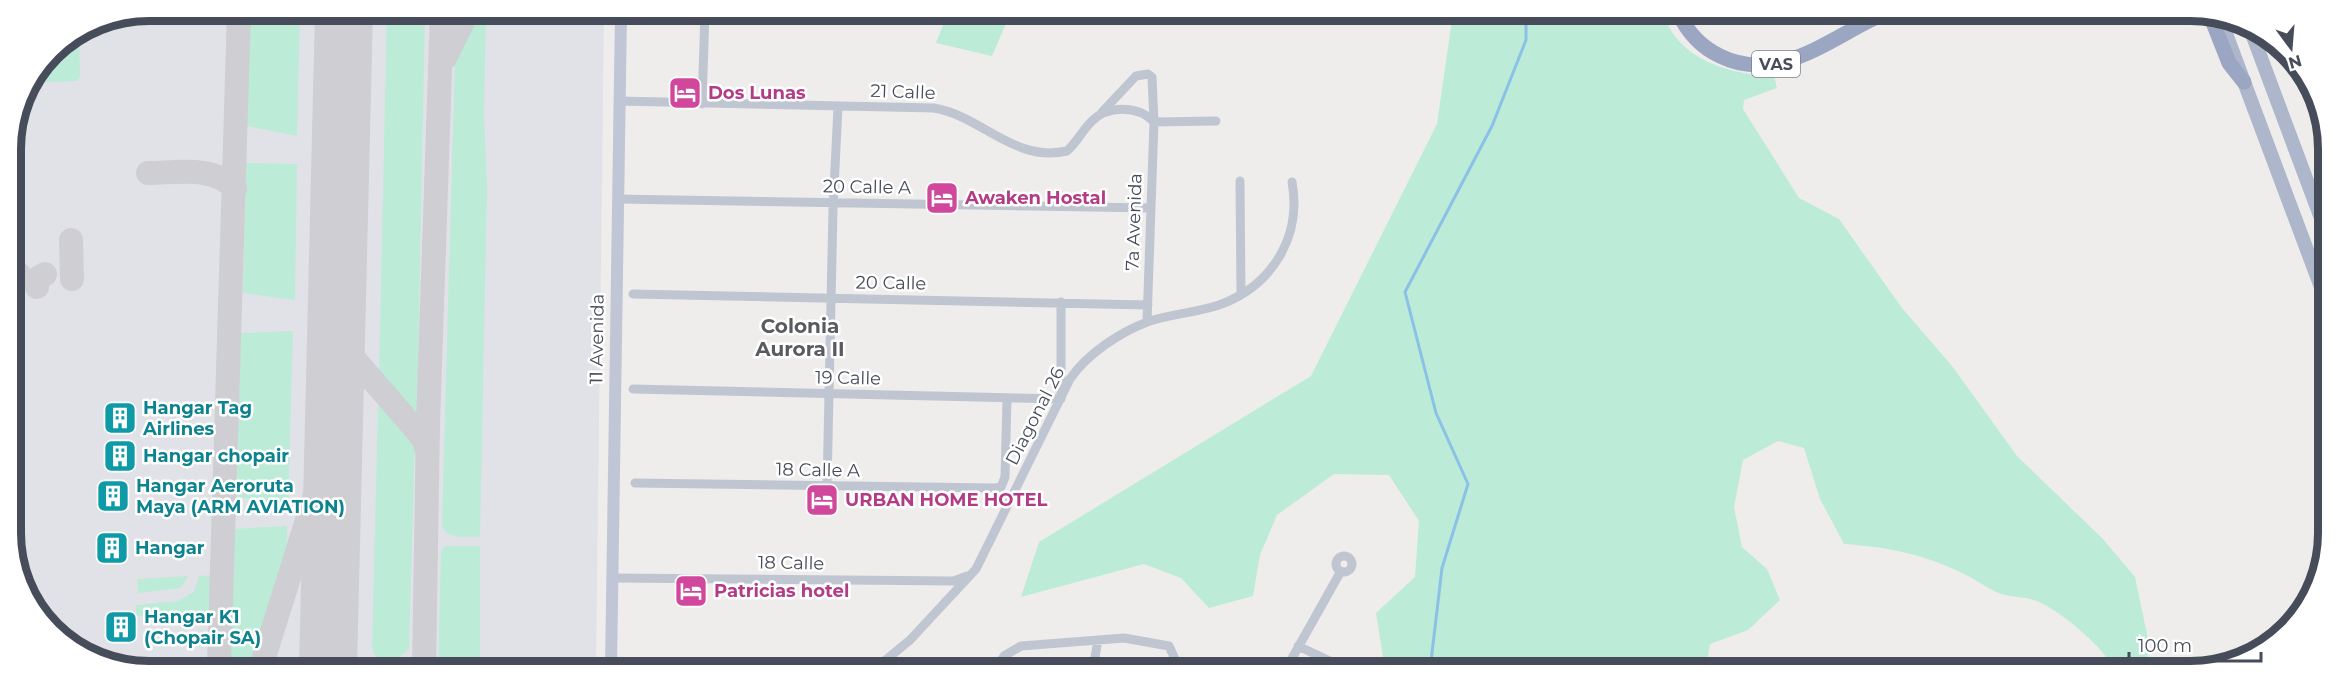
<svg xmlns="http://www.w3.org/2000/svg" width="2339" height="682" font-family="Montserrat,sans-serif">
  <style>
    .airport { fill: #e1e2e7 }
    .green { fill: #bcebd8 }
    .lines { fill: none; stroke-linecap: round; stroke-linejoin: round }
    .stream { stroke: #8bc1e6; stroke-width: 3 }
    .taxiway { stroke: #cfced2; stroke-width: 24 }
    .runway { stroke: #cfced2; stroke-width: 58 }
    .minor { stroke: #c0c6d1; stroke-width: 9 }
    .secondary { stroke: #c0c6d5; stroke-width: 12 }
    .primary { stroke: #adb6ca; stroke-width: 14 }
    .trunk { stroke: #9aa6c2; stroke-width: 15 }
    .labels { text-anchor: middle; stroke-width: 5; stroke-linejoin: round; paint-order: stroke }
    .shield { fill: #fff; stroke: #7e828b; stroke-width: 1.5 }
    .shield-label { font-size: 16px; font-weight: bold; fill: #464c59 }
    .street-label { font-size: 18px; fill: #464c59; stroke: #fff }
    .hotel-label { font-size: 18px; font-weight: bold; fill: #b23c85; stroke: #fff; text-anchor: start }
    .culture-label { font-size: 18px; font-weight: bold; fill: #0d838f; stroke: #fff; text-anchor: start }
    .neighbourhood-label { font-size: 20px; font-weight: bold; fill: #595b61; stroke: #fff }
    .rim { fill: none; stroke: #464c59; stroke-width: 8 }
  </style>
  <rect width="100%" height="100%" fill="#efedec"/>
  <!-- airport -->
  <path class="airport" d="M 149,11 L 604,12 L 596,668 L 113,667 L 45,625 L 13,560 L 11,140 L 21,96 L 51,51 L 96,21 Z"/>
  <!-- green -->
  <path class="green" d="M 249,11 L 300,11 L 297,136 L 247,126 Z
    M 387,11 L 425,11 L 417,418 L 379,376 Z
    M 475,11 L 486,11 L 484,115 L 487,188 L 480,537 C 467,536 445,541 442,524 L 455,56 Z
    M 948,12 L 1011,12 L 992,56 L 936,43 Z
    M 1453,13 L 1664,14 C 1677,60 1732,75 1774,76 L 1777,88 L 1744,100 L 1743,109 L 1799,198 L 1839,219 L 1902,308 L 1952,366 L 2017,456 L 2103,539 L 2135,577 L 2147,634 L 2148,671 L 2115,671 C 2105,648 2061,611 2037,601 C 2024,596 2009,598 1996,592 C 1987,588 1978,581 1968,576 C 1928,555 1889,547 1844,544 L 1820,499 L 1804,448 L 1778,441 L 1743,460 L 1734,507 L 1742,547 L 1767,569 L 1780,600 L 1748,630 L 1710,644 L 1706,670 L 1385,670 L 1376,613 L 1415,577 L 1419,521 L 1389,475 L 1334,474 L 1277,515 L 1260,555 L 1253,596 L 1209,608 L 1181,578 L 1144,564 L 1021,597 L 1039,542 L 1311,376 L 1437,124 Z
    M 79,32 L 80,76 L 77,81 L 30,83 L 51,51 Z
    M 246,163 L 297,164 L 295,300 L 243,293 Z
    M 293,331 L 288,505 L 236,497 L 241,333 Z
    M 381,404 L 415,441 L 409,649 C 400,659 386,664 374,654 L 372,648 L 378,407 Z
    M 287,526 L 287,549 L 250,667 L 227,667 L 234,529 Z
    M 445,546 L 480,546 L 480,668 L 438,668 L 441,551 Z
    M 217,575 L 215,611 L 136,616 L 136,605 L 178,601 L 194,592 L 199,576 Z
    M 188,576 L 181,588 L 138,593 L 137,579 Z"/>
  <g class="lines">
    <!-- stream -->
    <path class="stream" d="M 1430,670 L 1442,568 L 1468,484 L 1436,413 L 1405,292 L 1492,126 L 1526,40 L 1526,14"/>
    <!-- taxiway -->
    <path class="taxiway" d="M 445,58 L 468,11
      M 148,173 C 176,173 214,165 235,189
      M 71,240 L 72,279
      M 12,282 L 19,274
      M 37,287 L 38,278 L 45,274
      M 336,338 L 416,430 L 424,440 L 427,452
      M 335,378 L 351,369 L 364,373
      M 328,652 L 332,660 L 343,667
      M 219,667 L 239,11
      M 261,667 L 334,434
      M 424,668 L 428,424 L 442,11"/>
    <!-- runway -->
    <path class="runway" d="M 328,667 L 344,11"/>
    <!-- minor -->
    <path class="minor" d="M 619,101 L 934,108 C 982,116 1014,163 1067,151 C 1077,142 1082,131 1091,122 C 1107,105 1138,105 1154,122
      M 702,104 L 705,12
      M 1102,112 L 1136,76 L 1148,74 L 1152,77 L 1154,122 L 1147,322
      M 1154,122 L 1216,121
      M 1240,181 L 1241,294
      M 618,199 L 1151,208
      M 633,294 L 1148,305
      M 633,389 L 1061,399 L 1061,302
      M 635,483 L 995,488 L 1001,487 L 1005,477 L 1007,398
      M 827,487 L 833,209 L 838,107
      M1336 564a8 8 0 1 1 16 0a8 8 0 1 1-16 0Z
      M 611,578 L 954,581 L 967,576
      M 1298,646 L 1332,662 L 1338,669
      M 876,668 L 910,640 L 976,569 L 1070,379 C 1087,354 1119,333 1147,322 C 1170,314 1195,313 1219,305 C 1272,286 1302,237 1292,182
      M 996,669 L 1004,656 L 1021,646 L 1124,638 L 1169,646 L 1175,659 L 1176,669
      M 1093,669 L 1098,640
      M 1286,669 L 1341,571"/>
    <!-- secondary -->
    <path class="secondary" d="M 611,668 L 621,12"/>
    <!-- primary -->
    <path class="primary" d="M 2219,15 L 2325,298
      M 2251,31 L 2325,229"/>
    <!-- trunk -->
    <path class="trunk" d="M 1679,14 C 1688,33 1701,47 1720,56 C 1779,85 1831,37 1883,14
      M 2210,15 L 2229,63 L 2244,82"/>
  </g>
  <!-- icons -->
  <defs>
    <g id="hotel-square" transform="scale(1.725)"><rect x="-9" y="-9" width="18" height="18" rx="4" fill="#d1479c" stroke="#fff"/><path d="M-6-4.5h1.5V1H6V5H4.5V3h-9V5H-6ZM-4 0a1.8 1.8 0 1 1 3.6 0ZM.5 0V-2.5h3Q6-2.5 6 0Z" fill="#fff"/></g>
    <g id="building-square" transform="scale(1.725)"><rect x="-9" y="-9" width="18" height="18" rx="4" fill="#0f9aa8" stroke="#fff"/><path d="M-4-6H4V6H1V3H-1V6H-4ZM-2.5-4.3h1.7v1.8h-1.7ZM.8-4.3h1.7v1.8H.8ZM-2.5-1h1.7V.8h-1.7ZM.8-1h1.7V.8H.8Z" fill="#fff"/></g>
  </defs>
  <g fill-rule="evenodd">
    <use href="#hotel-square" x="685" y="93"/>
    <use href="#hotel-square" x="942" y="198"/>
    <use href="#building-square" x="120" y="418"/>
    <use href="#building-square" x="120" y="456"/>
    <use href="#building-square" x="113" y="496"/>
    <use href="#hotel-square" x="822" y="500"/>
    <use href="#building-square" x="112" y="548"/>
    <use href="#hotel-square" x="691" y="591"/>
    <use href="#building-square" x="121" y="627"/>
  </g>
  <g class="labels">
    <!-- shield labels -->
    <rect class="shield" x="1752" y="51" width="48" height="26" rx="4.5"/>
    <g class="shield-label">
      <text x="1776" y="70">VAS</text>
    </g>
    <!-- street labels -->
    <g class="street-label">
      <text transform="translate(903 92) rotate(2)" y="6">21 Calle</text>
      <text transform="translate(867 187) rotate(1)" y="6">20 Calle A</text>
      <text transform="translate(1134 222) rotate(-88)" y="6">7a Avenida</text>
      <text transform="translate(891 283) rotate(1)" y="6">20 Calle</text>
      <text transform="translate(597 339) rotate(-89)" y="6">11 Avenida</text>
      <text transform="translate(848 378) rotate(1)" y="6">19 Calle</text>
      <text transform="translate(1035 416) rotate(-63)" y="6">Diagonal 26</text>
      <text transform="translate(818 470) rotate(1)" y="6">18 Calle A</text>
      <text transform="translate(791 563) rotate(1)" y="6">18 Calle</text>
    </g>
    <!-- hotel labels -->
    <g class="hotel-label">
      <text x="708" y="99">Dos Lunas</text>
      <text x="965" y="204">Awaken Hostal</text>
      <text x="845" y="506">URBAN HOME HOTEL</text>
      <text x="714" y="597">Patricias hotel</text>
    </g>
    <!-- culture labels -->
    <g class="culture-label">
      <text x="143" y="414">Hangar Tag<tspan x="143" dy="21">Airlines</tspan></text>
      <text x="143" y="462">Hangar chopair</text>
      <text x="136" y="492">Hangar Aeroruta<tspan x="136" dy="21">Maya (ARM AVIATION)</tspan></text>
      <text x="135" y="554">Hangar</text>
      <text x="144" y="623">Hangar K1<tspan x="144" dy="21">(Chopair SA)</tspan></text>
    </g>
    <!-- neighbourhood labels -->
    <g class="neighbourhood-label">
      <text x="800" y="333">Colonia<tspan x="800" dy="23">Aurora II</tspan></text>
    </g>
  </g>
  <!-- crop -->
  <path d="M0 0H2339V682H0ZM149 21H2190A128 128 0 0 1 2318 149V533A128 128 0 0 1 2190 661H149A128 128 0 0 1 21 533V149A128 128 0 0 1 149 21Z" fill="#fff" fill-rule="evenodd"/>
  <path class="rim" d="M149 21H2190A128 128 0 0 1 2318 149V533A128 128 0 0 1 2190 661H149A128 128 0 0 1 21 533V149A128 128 0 0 1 149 21Z"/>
  <!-- north arrow -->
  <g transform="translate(2291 48) rotate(164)" stroke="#ffffff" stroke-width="4.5" paint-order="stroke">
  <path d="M0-4.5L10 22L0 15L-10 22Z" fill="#464c59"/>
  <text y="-9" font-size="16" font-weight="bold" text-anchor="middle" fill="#464c59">N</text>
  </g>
  <!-- scale -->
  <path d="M2129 652v9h132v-9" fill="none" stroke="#464c59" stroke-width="3"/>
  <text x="2138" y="652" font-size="18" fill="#464c59" stroke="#ffffff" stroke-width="4.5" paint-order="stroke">100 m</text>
</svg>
